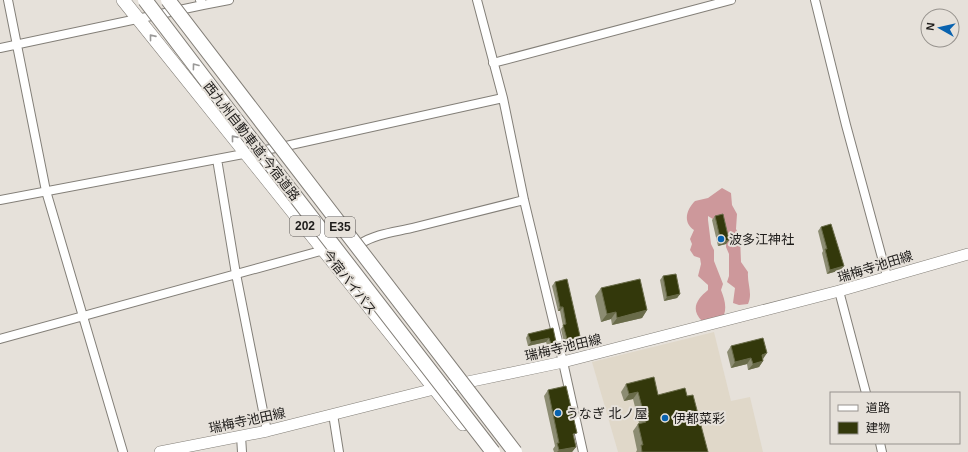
<svg xmlns="http://www.w3.org/2000/svg" width="968" height="452" font-family="Helvetica,'Noto Sans JP',sans-serif">
  <style>
    .built { fill: #e0d8c9 }
    .forest { fill: #cd989b }
    .lines { fill: none; stroke-linecap: round; stroke-linejoin: round }
    .minor-casing { stroke: #837f78; stroke-width: 10 }
    .secondary-casing { stroke: #837f78; stroke-width: 12 }
    .trunk-casing { stroke: #837f78; stroke-width: 14 }
    .minor { stroke: #fff; stroke-width: 8 }
    .secondary { stroke: #fff; stroke-width: 11 }
    .trunk { stroke: #fff; stroke-width: 13 }
    .motorway-bridge-casing { stroke: #837f78; stroke-width: 16; stroke-linecap: butt }
    .motorway-bridge { stroke: #fff; stroke-width: 14 }
    .wall { fill: #8c8c72 }
    .shaded-wall { fill: #696b49 }
    .building { fill: #33380b; stroke: #696b49 }
    .oneway { stroke: #9a9998 }
    .poi-dot { fill: #0862af; stroke: #e6e1da; stroke-width: 1.5 }
    .labels { text-anchor: middle; stroke-width: 4; stroke-linejoin: round; paint-order: stroke }
    .shield { fill: #e6e1da; stroke: #5a5754; stroke-width: 1 }
    .shield-label { font-size: 12px; font-weight: bold; fill: #1e1c1a }
    .street-label { font-size: 13px; fill: #1e1c1a; stroke: #e6e1da }
    .poi-label { font-size: 13px; fill: #1e1c1a; stroke: #e6e1da; text-anchor: start }
  </style>
  <rect width="100%" height="100%" fill="#e6e1da"/>
  <!-- built -->
  <path class="built" d="M 714,332 L 731,401 L 750,397 L 763,452 L 618,452 L 592,362 Z"/>
  <!-- forest -->
  <path class="forest" d="M 722,188 L 731,193 L 732,205 L 737,214 L 736,229 L 740,237 L 741,262 L 748,272 C 747,284 753,293 748,304 L 739,305 L 733,303 L 735,288 L 727,282 L 729,276 L 729,254 L 726,247 L 726,234 L 716,221 L 708,216 L 708,220 L 711,244 L 714,250 L 714,261 L 723,284 L 721,290 C 724,298 727,306 724,315 L 717,318 L 702,321 C 690,309 697,299 708,290 L 708,285 L 698,276 L 701,264 L 700,258 L 694,256 L 690,250 L 692,244 L 690,239 L 694,230 C 682,222 687,209 695,201 L 708,198 Z"/>
  <g class="lines">
    <!-- minor casing -->
    <g class="minor-casing">
      <path id="minor" d="M 8,0 L 46,191 L 123,452
        M 477,0 L 503,98 L 524,200 L 563,362 L 583,452
        M 815,0 L 846,125 L 887,276
        M 203,5 L 229,0
        M 0,48 L 203,5 L 200,0
        M 493,63 L 731,0
        M 217,159 L 236,274 L 267,431
        M 0,200 L 286,146 L 503,98
        M 360,244 C 377,233 397,232 416,227 C 452,218 488,209 524,200
        M 839,291 L 866,393
        M 0,339 L 324,250
        M 333,414 L 339,452
        M 241,436 L 242,452
        M 880,443 L 882,452"/>
    </g>
    <!-- secondary casing -->
    <g class="secondary-casing">
      <path id="secondary" d="M 160,452 L 267,431 L 434,389 L 563,362 L 839,291 L 968,254"/>
    </g>
    <!-- trunk casing -->
    <g class="trunk-casing">
      <path id="trunk" d="M 123,0 L 463,424"/>
    </g>
    <!-- minor -->
    <use href="#minor" class="minor"/>
    <!-- secondary -->
    <use href="#secondary" class="secondary"/>
    <!-- trunk -->
    <use href="#trunk" class="trunk"/>
    <!-- motorway-bridge casing -->
    <g class="motorway-bridge-casing">
      <path id="motorway-bridge" d="M 145,0 L 227,108 L 493,452
        M 168,0 L 515,452"/>
    </g>
    <!-- motorway-bridge -->
    <use href="#motorway-bridge" class="motorway-bridge"/>
  </g>
  <!-- wall -->
  <path class="wall" d="M 715,216 L 729,240 L 726,244 L 718,246 L 712,220 Z
    M 821,227 L 841,270 L 827,274 L 822,253 L 823,251 L 818,231 Z
    M 663,276 L 680,294 L 677,298 L 664,301 L 660,280 Z
    M 555,282 L 579,349 L 568,351 L 566,342 L 564,343 L 561,329 L 563,326 L 560,311 L 558,311 L 552,286 Z
    M 601,288 L 647,310 L 642,318 L 612,325 L 611,319 L 601,322 L 595,296 Z
    M 553,328 L 554,346 L 548,348 L 546,342 L 528,346 L 526,338 L 528,334 Z
    M 731,346 L 763,359 L 763,361 L 759,367 L 748,370 L 747,364 L 731,368 L 727,352 Z
    M 626,384 L 658,395 L 687,396 L 708,452 L 636,452 L 637,450 L 633,431 L 638,424 L 639,423 L 633,399 L 624,401 L 621,392 Z
    M 548,390 L 574,437 L 576,447 L 572,452 L 554,452 L 553,449 L 555,446 L 544,396 Z"/>
  <!-- shaded-wall -->
  <path class="shaded-wall" d="M 729,240 L 726,244 L 718,246 L 721,242 Z
    M 844,266 L 841,270 L 827,274 L 830,270 Z
    M 680,294 L 677,298 L 664,301 L 667,297 Z
    M 560,307 L 563,307 L 560,311 L 558,311 Z
    M 647,310 L 642,318 L 612,325 L 617,318 Z
    M 616,312 L 611,319 L 601,322 L 607,314 Z
    M 549,338 L 546,342 L 528,346 L 531,342 Z
    M 569,338 L 566,342 L 564,343 L 567,339 Z
    M 556,342 L 554,346 L 548,348 L 551,344 Z
    M 582,345 L 579,349 L 568,351 L 571,347 Z
    M 767,353 L 763,359 L 762,355 Z
    M 751,358 L 747,364 L 731,368 L 735,362 Z
    M 763,361 L 759,367 L 748,370 L 753,364 Z
    M 638,392 L 633,399 L 624,401 L 629,394 Z
    M 576,447 L 572,452 L 557,452 L 559,450 Z"/>
  <!-- building -->
  <path class="building" d="M 723,214 L 729,240 L 721,242 L 715,216 Z
    M 831,224 L 844,266 L 830,270 L 825,249 L 827,249 L 821,227 Z
    M 676,274 L 680,294 L 667,297 L 663,276 Z
    M 567,279 L 582,345 L 571,347 L 569,338 L 567,339 L 563,325 L 566,324 L 563,307 L 560,307 L 555,282 Z
    M 640,279 L 647,310 L 617,318 L 616,312 L 607,314 L 601,288 Z
    M 553,328 L 556,342 L 551,344 L 549,338 L 531,342 L 528,334 Z
    M 763,338 L 767,353 L 762,355 L 763,361 L 753,364 L 751,358 L 735,362 L 731,346 Z
    M 654,377 L 658,395 L 685,388 L 687,396 L 693,395 L 708,452 L 642,452 L 641,445 L 643,445 L 638,424 L 646,422 L 638,392 L 629,394 L 626,384 Z
    M 566,386 L 577,433 L 573,434 L 576,447 L 559,450 L 557,443 L 559,443 L 548,390 Z"/>
  <!-- one-way arrows -->
  <defs><path id="oneway-chevron" d="M-2-3.5L2.5 0L-2 3.5" fill="none" stroke-width="1.6" stroke-linecap="round" stroke-linejoin="round"/></defs>
  <g class="oneway">
    <use href="#oneway-chevron" transform="translate(152 37) rotate(-129)"/>
    <use href="#oneway-chevron" transform="translate(195 66) rotate(-127)"/>
    <use href="#oneway-chevron" transform="translate(234 138) rotate(-129)"/>
  </g>
  <!-- markers -->
  <g class="poi-dot">
    <circle cx="721" cy="239" r="4"/>
    <circle cx="558" cy="413" r="4"/>
    <circle cx="665" cy="418" r="4"/>
  </g>
  <g class="labels">
    <!-- shield labels -->
    <g class="shield">
      <rect x="290" y="216" width="30" height="20" rx="3"/>
      <rect x="325" y="217" width="30" height="20" rx="3"/>
    </g>
    <g class="shield-label">
      <text x="305" y="230">202</text>
      <text x="340" y="231">E35</text>
    </g>
    <!-- street labels -->
    <g class="street-label">
      <text transform="translate(252 141) rotate(52)" y="5">西九州自動車道;今宿道路</text>
      <text transform="translate(875 266) rotate(-17)" y="5">瑞梅寺池田線</text>
      <text transform="translate(350 282) rotate(52)" y="5">今宿バイパス</text>
      <text transform="translate(563 347) rotate(-13)" y="5">瑞梅寺池田線</text>
      <text transform="translate(247 420) rotate(-12)" y="5">瑞梅寺池田線</text>
    </g>
    <!-- poi labels -->
    <g class="poi-label">
      <text x="729" y="244">波多江神社</text>
      <text x="566" y="418">うなぎ 北ノ屋</text>
      <text x="673" y="423">伊都菜彩</text>
    </g>
  </g>
  <!-- legend -->
  <rect x="830" y="392" width="130" height="52" fill="#e6e1da" stroke="#96928d"/>
  <rect x="838" y="405" width="20" height="6" fill="#ffffff" stroke="#96928d"/>
  <text x="866" y="412" font-size="12" fill="#1e1c1a">道路</text>
  <rect x="838" y="422" width="20" height="12" fill="#33380b" stroke="#96928d"/>
  <text x="866" y="432" font-size="12" fill="#1e1c1a">建物</text>
  <!-- north arrow -->
  <g transform="translate(940 28) rotate(278)"><circle r="19" fill="#e6e1da" stroke="#96928d"/>
  <path d="M0-3L7 15L0 10L-7 15Z" fill="#0862af"/>
  <text y="-6" font-size="11" font-weight="bold" text-anchor="middle" fill="#1e1c1a">N</text>
  </g>
</svg>
